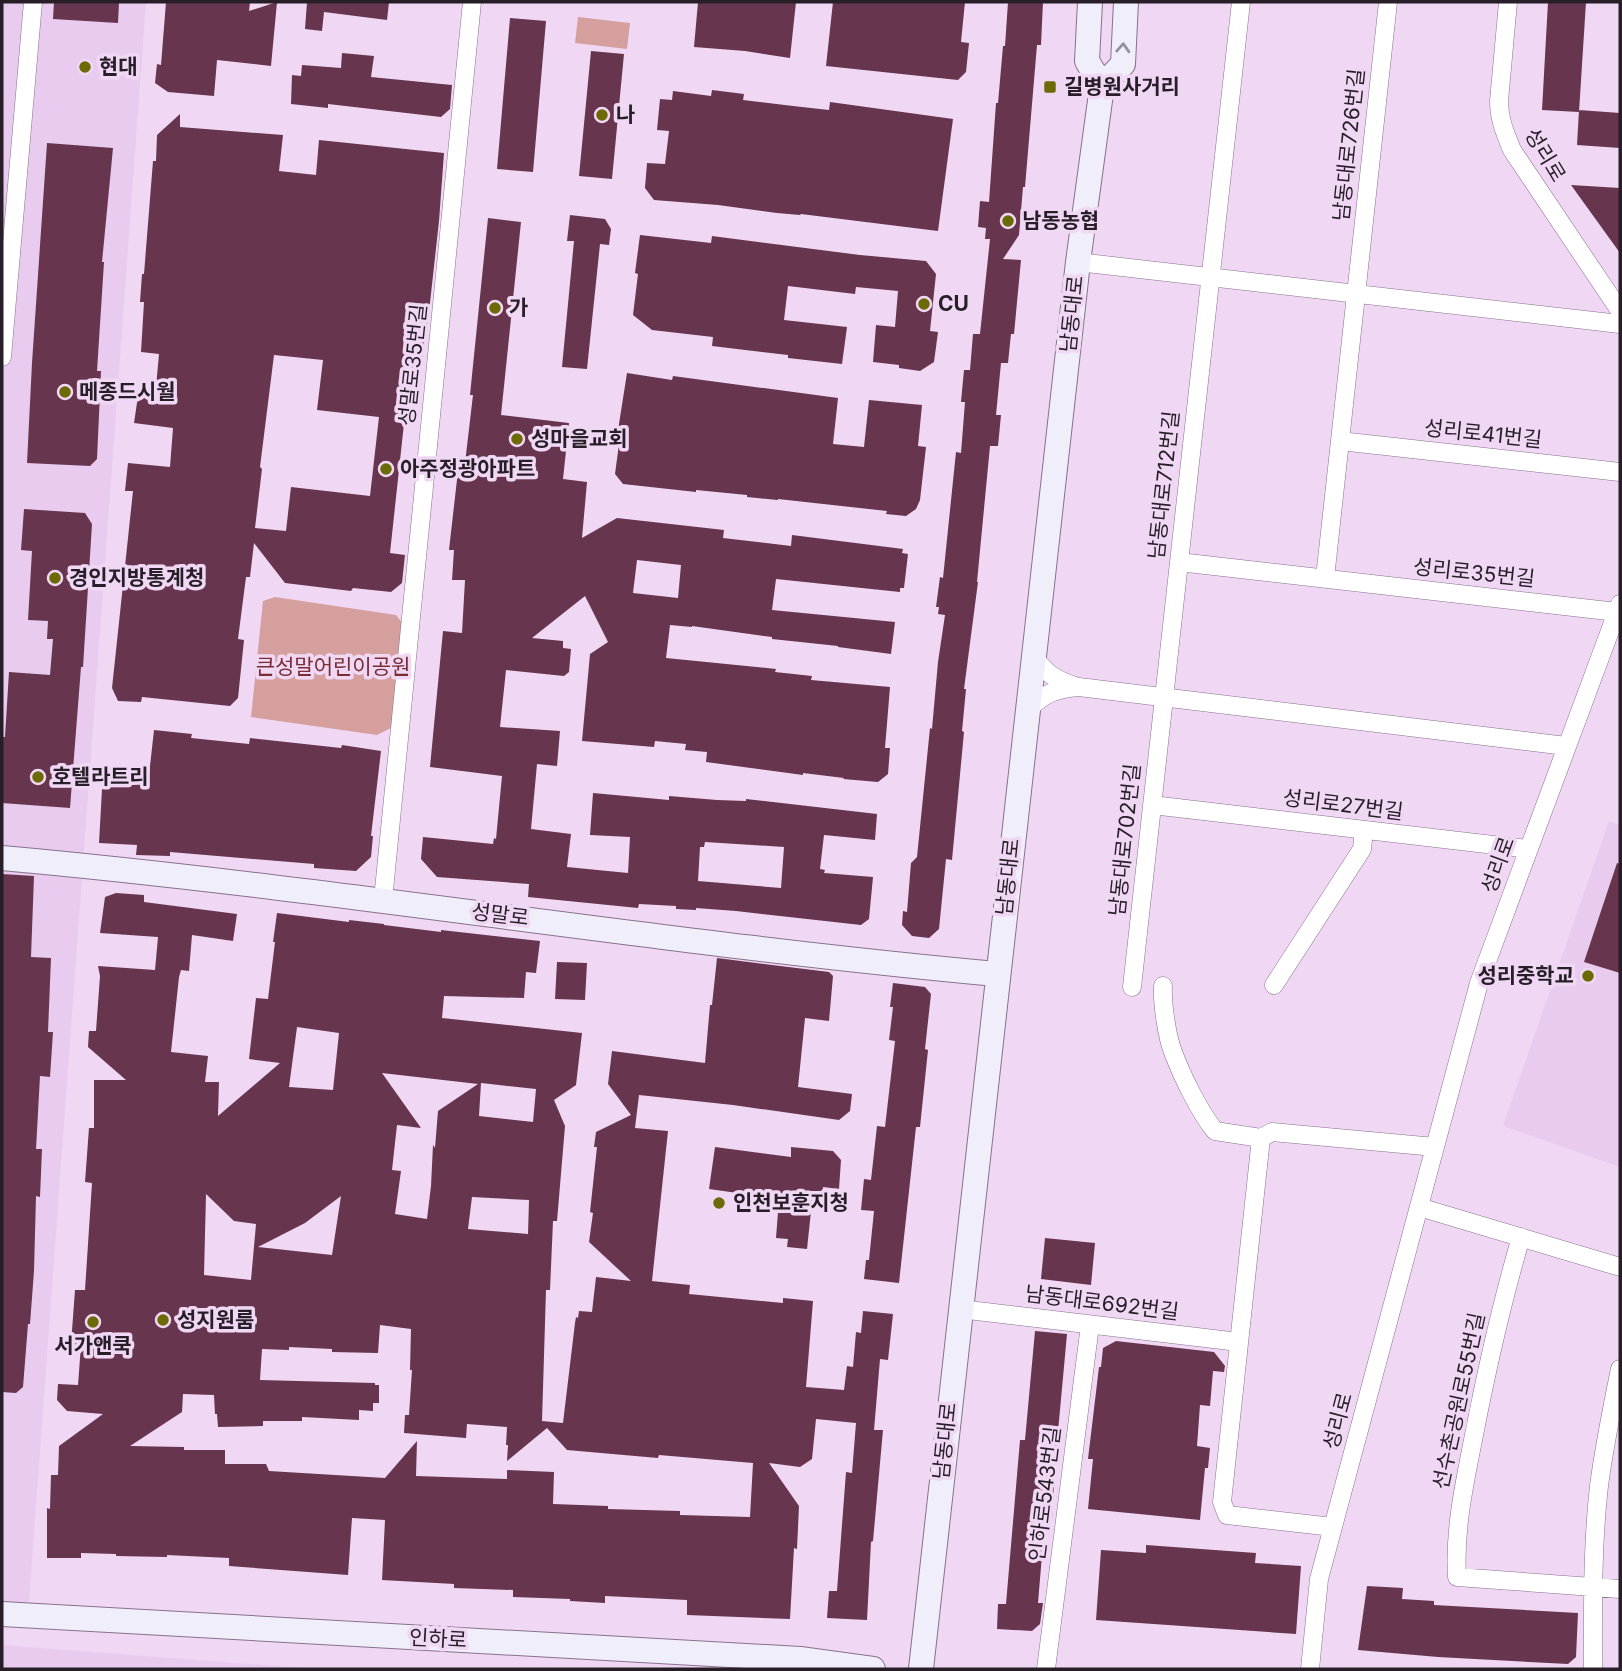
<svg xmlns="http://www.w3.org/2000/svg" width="1622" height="1671" font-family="Inter,'Noto Sans KR',sans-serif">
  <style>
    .built { fill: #e8cbee }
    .green { fill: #d59f9e }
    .building { fill: #67354e; fill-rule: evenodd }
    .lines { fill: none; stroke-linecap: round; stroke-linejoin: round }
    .street-casing { stroke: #87718b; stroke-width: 19 }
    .secondary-casing { stroke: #87718b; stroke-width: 26 }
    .street { stroke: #fff; stroke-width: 18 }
    .secondary { stroke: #f1eefc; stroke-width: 24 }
    .oneway { stroke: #96909d }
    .poi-dot { fill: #6c6a05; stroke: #f0d8f5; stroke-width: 2.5 }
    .labels { text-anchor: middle; stroke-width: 7; stroke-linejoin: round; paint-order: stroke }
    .poi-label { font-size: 21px; font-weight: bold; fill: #271e28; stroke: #f0d8f5; text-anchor: start }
    .street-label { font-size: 21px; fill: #271e28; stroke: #f0d8f5 }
    .park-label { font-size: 21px; fill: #792c31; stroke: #f0d8f5 }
  </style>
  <rect width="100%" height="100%" fill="#f0d8f5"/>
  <!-- built -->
  <path class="built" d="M 2,2 L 146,2 L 28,1616 L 2,1614 Z
    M 1609,821 L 1620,825 L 1620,1167 L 1503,1126 Z
    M 2,1645 L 315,1669 L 2,1669 Z"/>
  <!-- green -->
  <path class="green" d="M 578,17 L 630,23 L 627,49 L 575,43 Z
    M 275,597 L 396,615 L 404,625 L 391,728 L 377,735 L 251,717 L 263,601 Z"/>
  <!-- building -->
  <path class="building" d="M 54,2 L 119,2 L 118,23 L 53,19 Z
    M 166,2 L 250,2 L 249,11 L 277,2 L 271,66 L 217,60 L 214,96 L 168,92 L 155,83 L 157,64 L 161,65 Z
    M 307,2 L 389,2 L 387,20 L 324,12 L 322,31 L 305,29 Z
    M 698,2 L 796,2 L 790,58 L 745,51 L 694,47 Z
    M 833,2 L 965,2 L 961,42 L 969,43 L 966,72 L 958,80 L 826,66 Z
    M 1008,2 L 1043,2 L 1041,45 L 1037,45 L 1025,187 L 1023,187 L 1019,235 L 1003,259 L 1021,260 L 1014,334 L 1011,334 L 1008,363 L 1001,363 L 996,415 L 1001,415 L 998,446 L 990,446 L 977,582 L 978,582 L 964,689 L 966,689 L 962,731 L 964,732 L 952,860 L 946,859 L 939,929 L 929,938 L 912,936 L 902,925 L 903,911 L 907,912 L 911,863 L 917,857 L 930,728 L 932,729 L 938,662 L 945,615 L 938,614 L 939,607 L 936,607 L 940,577 L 943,578 L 956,452 L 961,453 L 965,402 L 961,402 L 964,370 L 970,370 L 973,334 L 980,334 L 990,239 L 985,239 L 986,228 L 978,227 L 980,201 L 989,202 L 996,103 L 998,103 L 1003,46 L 1005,46 Z
    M 1548,2 L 1586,2 L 1579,112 L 1542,110 Z
    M 510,18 L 546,21 L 533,172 L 497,169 Z
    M 591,51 L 624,54 L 612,179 L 579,176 Z
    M 342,53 L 374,56 L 371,77 L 452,85 L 450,109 L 441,117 L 328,104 L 328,108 L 291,104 L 292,75 L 301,76 L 302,65 L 341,68 Z
    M 712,90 L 744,94 L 743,100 L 793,106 L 829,110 L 830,102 L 953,119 L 938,231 L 801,214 L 800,215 L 777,213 L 718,205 L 654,200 L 645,188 L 647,163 L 665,164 L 669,131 L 657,130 L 660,99 L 672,100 L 673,91 L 711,96 Z
    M 1579,110 L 1620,113 L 1620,148 L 1577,145 Z
    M 180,114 L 180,127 L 283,135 L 279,171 L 316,175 L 319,140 L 444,153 L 439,221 L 427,330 L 425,330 L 421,369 L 410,368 L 390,553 L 405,555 L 402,583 L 391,592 L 353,588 L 351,591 L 285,583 L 254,543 L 250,577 L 246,577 L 238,639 L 244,640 L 238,698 L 230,706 L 142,697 L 141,702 L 118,701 L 112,688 L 133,491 L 125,491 L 128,463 L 170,467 L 173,428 L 134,423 L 138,396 L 155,398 L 159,354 L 141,352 L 144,302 L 140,302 L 142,274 L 144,274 L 153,161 L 156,161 L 157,135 ZM 274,355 L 323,360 L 317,410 L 379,417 L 370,496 L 291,487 L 286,531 L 255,528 L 262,469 L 260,467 Z
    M 47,143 L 113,148 L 102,262 L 104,262 L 97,371 L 101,371 L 97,459 L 90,466 L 27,463 L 32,363 Z
    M 1571,185 L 1620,188 L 1620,253 Z
    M 570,215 L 605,219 L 611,229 L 609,245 L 600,244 L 587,369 L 562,367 L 574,241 L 567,241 Z
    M 488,218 L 521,222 L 501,415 L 569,423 L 563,479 L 587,482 L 582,538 L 617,518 L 724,530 L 723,538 L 791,546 L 792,535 L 903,549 L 902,553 L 908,554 L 904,588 L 900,588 L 900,592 L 776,579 L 772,610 L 895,622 L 891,654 L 838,647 L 838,646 L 772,639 L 772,637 L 692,626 L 692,627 L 670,625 L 666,658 L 776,669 L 775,672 L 812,676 L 811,680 L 890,687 L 885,748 L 890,748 L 888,774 L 878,782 L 843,779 L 844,778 L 803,773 L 803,775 L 706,762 L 707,752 L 685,750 L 686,744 L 655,741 L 654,747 L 582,741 L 590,654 L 608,642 L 585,596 L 532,638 L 563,641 L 563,648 L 571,649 L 569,672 L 564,676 L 506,670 L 500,727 L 560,731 L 557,766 L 537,764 L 531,829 L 571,834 L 567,867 L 628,873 L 630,837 L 590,835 L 593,793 L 669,800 L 669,796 L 717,800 L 746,801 L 746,799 L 877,814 L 875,840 L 824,835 L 820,869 L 825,870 L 824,873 L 873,877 L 869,919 L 861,925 L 736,911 L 696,908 L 696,910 L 676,909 L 676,906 L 639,904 L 638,908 L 528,897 L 529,884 L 437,877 L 421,859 L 423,837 L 493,844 L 494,838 L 496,839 L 502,776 L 430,767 L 443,631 L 462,633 L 465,580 L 452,580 L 454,550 L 449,550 L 459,462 L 465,463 L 473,395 L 470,395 ZM 637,560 L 681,565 L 678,598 L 633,593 ZM 705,842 L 784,847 L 781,888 L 698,881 L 700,847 L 704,847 Z
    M 640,235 L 711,243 L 712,236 L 860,255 L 926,261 L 936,274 L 930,331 L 938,332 L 934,362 L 920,371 L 899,368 L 899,365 L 873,362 L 876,325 L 895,327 L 898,291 L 856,287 L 855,294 L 788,286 L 784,320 L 847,327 L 842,364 L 788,358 L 788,355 L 712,346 L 713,337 L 652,330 L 633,315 L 638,274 L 635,273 Z
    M 627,373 L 672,380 L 673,376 L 838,398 L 833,444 L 864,447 L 869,400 L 922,405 L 918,446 L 926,447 L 920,500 L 916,509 L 906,516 L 886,514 L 887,511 L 778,499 L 778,500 L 747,497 L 747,495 L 696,490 L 696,492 L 623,484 L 615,474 L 619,444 L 616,443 Z
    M 24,509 L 85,513 L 92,524 L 83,667 L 81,667 L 70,808 L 2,803 L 2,737 L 5,737 L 9,672 L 50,675 L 53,639 L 47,639 L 48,621 L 28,620 L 32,551 L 21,550 Z
    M 154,730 L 192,734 L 191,738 L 249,744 L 250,738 L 341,748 L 342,745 L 381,751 L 371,836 L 373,836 L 371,857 L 356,871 L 314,868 L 314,864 L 170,852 L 170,856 L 136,855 L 137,845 L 99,843 L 103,771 L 149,775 Z
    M 1617,863 L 1620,864 L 1620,973 L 1584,962 Z
    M 2,874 L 34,876 L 31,957 L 51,958 L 48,1032 L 53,1032 L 50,1077 L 40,1076 L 36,1149 L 42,1149 L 40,1197 L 36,1196 L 34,1271 L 30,1324 L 28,1324 L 23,1387 L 16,1393 L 2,1392 Z
    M 116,893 L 144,895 L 144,902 L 237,914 L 233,941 L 192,935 L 189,971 L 181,970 L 179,977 L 171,1052 L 208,1056 L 205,1082 L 219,1082 L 218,1116 L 280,1063 L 249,1059 L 256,998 L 268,999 L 275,942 L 273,942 L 277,913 L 349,922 L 349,920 L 384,924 L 384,925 L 441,932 L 441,930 L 540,941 L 536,973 L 526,972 L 524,998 L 444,996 L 442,1018 L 582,1033 L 576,1085 L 554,1100 L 565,1126 L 557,1221 L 553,1221 L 550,1290 L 546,1290 L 542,1421 L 563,1423 L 575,1323 L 576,1317 L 578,1318 L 579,1311 L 592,1312 L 596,1277 L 631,1281 L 589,1242 L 593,1213 L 590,1212 L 597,1147 L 594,1147 L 596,1132 L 631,1115 L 608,1084 L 612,1051 L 705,1063 L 710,1005 L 712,1005 L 717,958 L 829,972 L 833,976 L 829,1021 L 805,1018 L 798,1087 L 852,1094 L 850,1111 L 839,1120 L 733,1105 L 639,1095 L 635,1128 L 668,1131 L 652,1281 L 690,1285 L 689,1294 L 783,1303 L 783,1298 L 813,1301 L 806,1387 L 844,1390 L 847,1366 L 853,1367 L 856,1332 L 861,1333 L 863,1311 L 893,1314 L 888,1360 L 880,1359 L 874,1430 L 883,1430 L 873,1541 L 871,1542 L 867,1620 L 827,1618 L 829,1591 L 837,1591 L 846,1472 L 852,1473 L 856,1423 L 816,1419 L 812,1459 L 800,1467 L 769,1463 L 799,1506 L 797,1549 L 794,1548 L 790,1619 L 687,1615 L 687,1600 L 605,1596 L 605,1603 L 570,1601 L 570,1599 L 513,1597 L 513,1590 L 454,1588 L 454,1584 L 382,1580 L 385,1520 L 352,1518 L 348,1575 L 229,1566 L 229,1558 L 167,1555 L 167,1557 L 116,1556 L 116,1554 L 81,1553 L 81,1558 L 47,1558 L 47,1508 L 50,1509 L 51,1475 L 58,1475 L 59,1446 L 103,1414 L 67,1411 L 57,1400 L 58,1384 L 78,1385 L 81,1345 L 71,1344 L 75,1290 L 85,1290 L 92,1183 L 85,1182 L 89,1128 L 94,1128 L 94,1080 L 126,1080 L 88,1047 L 89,1031 L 96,1031 L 100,976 L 98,966 L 155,970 L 158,937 L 100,933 L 105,897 ZM 297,1027 L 339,1033 L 333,1090 L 289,1087 ZM 382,1073 L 478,1084 L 438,1111 L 435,1148 L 433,1145 L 431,1186 L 427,1219 L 395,1214 L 401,1171 L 392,1170 L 397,1125 L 421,1128 ZM 481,1083 L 536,1089 L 533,1122 L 479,1116 ZM 206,1194 L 234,1221 L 256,1224 L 251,1280 L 204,1275 ZM 341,1196 L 332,1255 L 258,1247 L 305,1223 ZM 472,1197 L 529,1200 L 528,1234 L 468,1229 ZM 380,1325 L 411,1329 L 410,1370 L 412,1370 L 409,1415 L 405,1415 L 404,1433 L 466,1438 L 467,1424 L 507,1427 L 506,1445 L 508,1445 L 507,1461 L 547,1428 L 567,1450 L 658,1458 L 659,1455 L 753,1463 L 750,1517 L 680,1515 L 680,1511 L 608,1509 L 608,1506 L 553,1504 L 554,1472 L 507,1470 L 507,1479 L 416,1476 L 417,1441 L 385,1478 L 269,1471 L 266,1464 L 225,1464 L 225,1450 L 184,1450 L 184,1447 L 130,1446 L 182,1412 L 183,1394 L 214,1395 L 215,1414 L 217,1414 L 218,1427 L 263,1426 L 263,1421 L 302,1421 L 302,1417 L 359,1420 L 359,1410 L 373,1411 L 373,1403 L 379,1403 L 379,1385 L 375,1385 L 375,1383 L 260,1380 L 262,1349 L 289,1350 L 289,1347 L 332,1349 L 332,1352 L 378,1353 Z
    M 557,962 L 587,963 L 585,1000 L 555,999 Z
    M 893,983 L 925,987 L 931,994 L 925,1049 L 928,1050 L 920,1127 L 916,1127 L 899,1283 L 864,1279 L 866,1260 L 869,1260 L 874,1211 L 861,1210 L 864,1179 L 871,1180 L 877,1126 L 885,1127 L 895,1041 L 889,1040 L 893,1007 L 890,1007 Z
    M 715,1147 L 791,1157 L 791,1147 L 833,1151 L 841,1160 L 839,1189 L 823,1187 L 822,1202 L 812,1202 L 807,1249 L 787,1247 L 788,1239 L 776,1238 L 779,1199 L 709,1189 Z
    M 1045,1238 L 1095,1243 L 1091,1285 L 1041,1279 Z
    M 1035,1331 L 1067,1334 L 1055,1464 L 1052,1519 L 1045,1519 L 1038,1603 L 1043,1603 L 1040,1624 L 1032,1631 L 997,1629 L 998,1604 L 1006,1604 L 1020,1440 L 1025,1440 Z
    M 1116,1341 L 1214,1352 L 1225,1366 L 1224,1372 L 1213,1371 L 1210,1406 L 1200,1405 L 1197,1446 L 1210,1448 L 1208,1468 L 1205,1468 L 1200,1520 L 1088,1509 L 1093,1459 L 1088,1459 L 1099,1367 L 1101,1367 L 1103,1348 Z
    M 1146,1545 L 1256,1553 L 1255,1563 L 1301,1566 L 1296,1634 L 1096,1620 L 1101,1550 L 1146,1553 Z
    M 1367,1586 L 1403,1588 L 1402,1599 L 1434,1601 L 1434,1605 L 1578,1613 L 1576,1657 L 1568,1664 L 1438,1657 L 1358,1650 Z"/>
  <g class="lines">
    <!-- street casing -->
    <g class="street-casing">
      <path id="street" d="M 1508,2 L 1499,101 C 1499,119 1505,133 1512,150 L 1620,311
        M 1078,262 L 1620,324
        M 2,357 L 33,2
        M 1340,441 L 1620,472
        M 1179,562 L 1617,612
        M 1325,578 L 1388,2
        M 1033,656 C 1047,674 1054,679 1075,686
        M 1027,710 C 1045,693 1055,689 1079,687 L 1566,746
        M 1152,805 L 1528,849
        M 383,900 L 472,2
        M 1274,985 L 1362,849 L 1364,830
        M 1163,986 C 1162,1003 1167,1037 1173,1052 C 1182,1076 1199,1111 1215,1131 L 1261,1138
        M 1132,987 L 1241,2
        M 1261,1138 L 1222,1502 L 1227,1515 L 1333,1527
        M 1261,1138 L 1272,1132 L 1435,1147
        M 1419,1207 L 1620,1267
        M 1521,1237 C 1502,1302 1487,1368 1474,1435 C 1465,1481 1454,1529 1457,1577 L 1620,1589
        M 960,1309 L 1239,1342
        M 1046,1669 L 1090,1325
        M 1310,1669 L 1319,1579 L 1479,983 L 1620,604
        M 1593,1669 C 1593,1608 1592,1547 1599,1486 C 1604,1447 1612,1408 1620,1369"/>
    </g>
    <!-- secondary casing -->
    <g class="secondary-casing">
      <path id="secondary" d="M 1090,2 L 1087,61 L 1102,86
        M 2,858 C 335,888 665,944 997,974
        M 2,1614 L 800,1659 L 873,1669
        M 921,1669 L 1078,262 L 1102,86 L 1123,64 L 1126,2"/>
    </g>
    <!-- street -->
    <use href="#street" class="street"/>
    <!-- secondary -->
    <use href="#secondary" class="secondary"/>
  </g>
  <!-- one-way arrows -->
  <defs><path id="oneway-chevron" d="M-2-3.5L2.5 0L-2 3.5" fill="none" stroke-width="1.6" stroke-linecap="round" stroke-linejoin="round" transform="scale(1.75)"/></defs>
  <use class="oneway" href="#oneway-chevron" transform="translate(1123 48) rotate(-87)"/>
  <!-- markers -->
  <g class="poi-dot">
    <circle cx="85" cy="67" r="7"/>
    <rect x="1043" y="80" width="14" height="14" rx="3.5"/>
    <circle cx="602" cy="115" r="7"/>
    <circle cx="1008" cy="221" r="7"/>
    <circle cx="924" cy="304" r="7"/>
    <circle cx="495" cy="308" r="7"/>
    <circle cx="65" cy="392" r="7"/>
    <circle cx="517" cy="439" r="7"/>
    <circle cx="386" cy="469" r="7"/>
    <circle cx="55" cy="578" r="7"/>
    <circle cx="38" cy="777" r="7"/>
    <circle cx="1588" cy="976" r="7"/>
    <circle cx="719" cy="1203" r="7"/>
    <circle cx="163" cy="1320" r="7"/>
    <circle cx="93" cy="1322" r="7"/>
  </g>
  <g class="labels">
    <!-- poi labels -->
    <g class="poi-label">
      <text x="99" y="74">현대</text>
      <text x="1064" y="94">길병원사거리</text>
      <text x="616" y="122">나</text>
      <text x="1022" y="228">남동농협</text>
      <text x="938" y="311">CU</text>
      <text x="509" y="315">가</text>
      <text x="79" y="399">메종드시월</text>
      <text x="531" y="446">성마을교회</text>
      <text x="400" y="476">아주정광아파트</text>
      <text x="69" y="585">경인지방통계청</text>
      <text x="52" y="784">호텔라트리</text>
      <text x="1574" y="983" text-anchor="end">성리중학교</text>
      <text x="733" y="1210">인천보훈지청</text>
      <text x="177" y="1327">성지원룸</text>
      <text x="93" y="1353" text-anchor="middle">서가앤쿡</text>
    </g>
    <!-- street labels -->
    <g class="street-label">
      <text transform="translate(1349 145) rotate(-84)" y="7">남동대로726번길</text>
      <text transform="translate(1545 155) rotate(59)" y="7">성리로</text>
      <text transform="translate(1072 314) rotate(-84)" y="7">남동대로</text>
      <text transform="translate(413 365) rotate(-84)" y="7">성말로35번길</text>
      <text transform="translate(1483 434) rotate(6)" y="7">성리로41번길</text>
      <text transform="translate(1164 485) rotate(-84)" y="7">남동대로712번길</text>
      <text transform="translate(1474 573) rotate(6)" y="7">성리로35번길</text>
      <text transform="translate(1343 805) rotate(7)" y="7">성리로27번길</text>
      <text transform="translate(1125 840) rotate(-84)" y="7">남동대로702번길</text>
      <text transform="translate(1498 865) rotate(-70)" y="7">성리로</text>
      <text transform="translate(1008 877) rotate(-84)" y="7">남동대로</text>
      <text transform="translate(500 915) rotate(7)" y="7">성말로</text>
      <text transform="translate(1102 1303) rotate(7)" y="7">남동대로692번길</text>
      <text transform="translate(1459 1401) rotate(-78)" y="7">선수촌공원로55번길</text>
      <text transform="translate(1338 1421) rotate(-75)" y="7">성리로</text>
      <text transform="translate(945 1441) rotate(-84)" y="7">남동대로</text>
      <text transform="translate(1045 1494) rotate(-83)" y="7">인하로543번길</text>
      <text transform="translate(438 1639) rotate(3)" y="7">인하로</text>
    </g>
    <!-- park labels -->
    <g class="park-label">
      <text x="333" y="674">큰성말어린이공원</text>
    </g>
  </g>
  <!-- border -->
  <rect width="1622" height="1671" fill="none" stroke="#271e28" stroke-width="7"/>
</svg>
